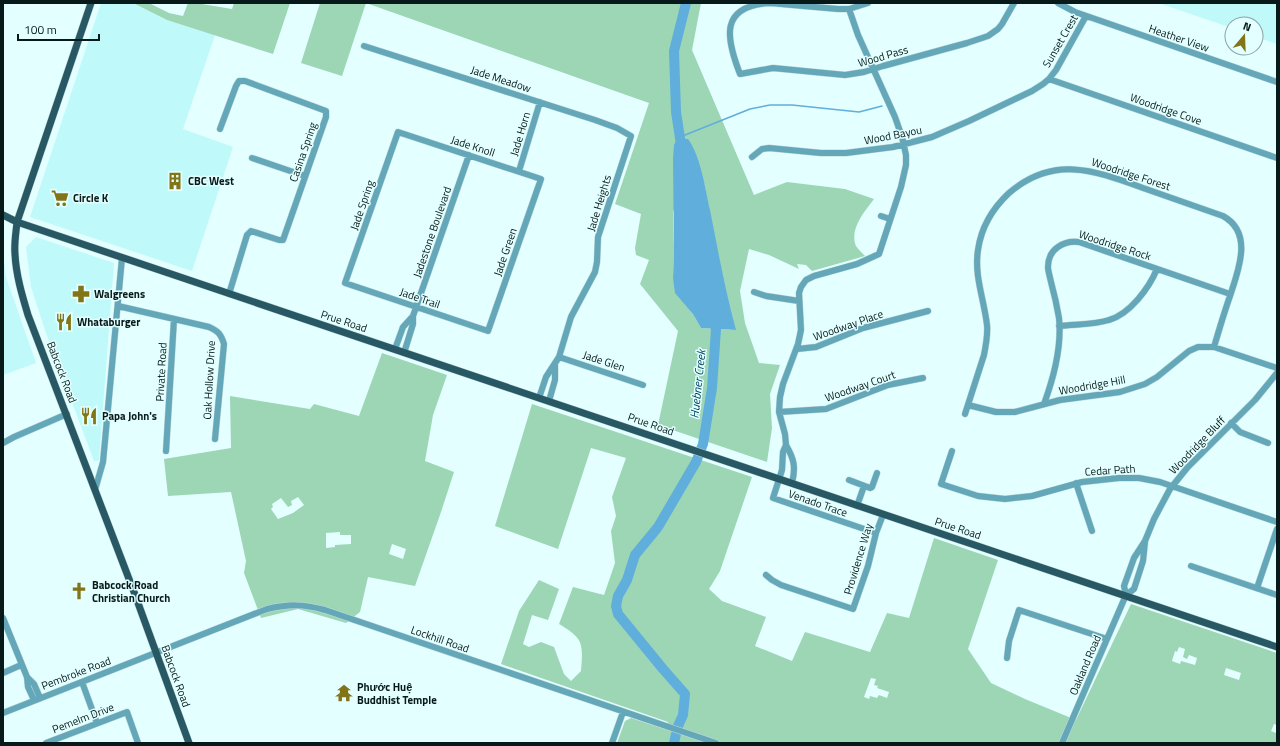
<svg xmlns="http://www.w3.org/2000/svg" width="1280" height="746" font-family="'Titillium Web',sans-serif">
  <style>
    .built { fill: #c0f9fa }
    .green { fill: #9dd6b5; fill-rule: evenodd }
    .water { fill: #60aedb }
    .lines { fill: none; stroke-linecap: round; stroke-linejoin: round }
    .stream { stroke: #60aedb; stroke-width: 1.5 }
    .river { stroke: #60aedb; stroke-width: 10 }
    .minor-casing { stroke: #c0dada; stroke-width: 7 }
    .major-casing { stroke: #c0dada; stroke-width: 8 }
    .minor { stroke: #64a7b9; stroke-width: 6 }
    .major { stroke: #285864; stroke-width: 7 }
    .labels { text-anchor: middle; stroke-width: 3; stroke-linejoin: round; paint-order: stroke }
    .street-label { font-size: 11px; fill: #071919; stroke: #e3ffff }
    .poi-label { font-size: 11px; font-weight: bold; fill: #071919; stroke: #e3ffff; text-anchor: start }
    .water-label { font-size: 12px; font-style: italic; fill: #004463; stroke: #e3ffff }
  </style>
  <rect width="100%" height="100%" fill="#e3ffff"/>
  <!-- built -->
  <path class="built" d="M 101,3 L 133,3 L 167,20 L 215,35 L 183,129 L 233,147 L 192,271 L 30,217 Z
    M 1158,3 L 1277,3 L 1277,44 L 1256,37 L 1256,24 L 1232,24 L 1232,28 Z
    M 36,237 L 114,263 L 99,460 L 97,461 L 94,461 L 45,330 L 31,287 L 26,247 Z
    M 3,254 L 6,277 L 36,363 L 3,375 Z"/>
  <!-- green -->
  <path class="green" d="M 133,3 L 149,3 L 169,13 L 183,16 L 188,3 L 196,3 L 232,9 L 234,3 L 290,3 L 273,54 L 167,20 Z
    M 320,3 L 366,3 L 342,76 L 301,63 Z
    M 366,3 L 701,3 L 692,50 L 754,195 L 787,182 L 845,189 L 874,199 C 865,211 849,229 856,246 C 858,249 862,253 865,256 L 812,271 L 806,265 L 797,264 L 799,269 L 769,255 L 749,249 L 740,291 L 745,323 L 759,363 L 780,365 L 770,394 L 772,428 L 767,462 L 658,425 L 678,331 L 640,284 L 649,260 L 636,255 L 635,248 L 641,214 L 615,204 L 649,103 ZM 696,157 L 704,183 L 726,294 L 735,330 L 701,328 L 673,278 L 674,249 L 673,212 Z
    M 382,353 L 447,375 L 433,415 L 425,461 L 454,472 L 441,512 L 415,586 L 368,577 L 360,612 L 346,623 L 298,609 L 261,618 L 244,573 L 246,561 L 231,492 L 168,496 L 164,459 L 231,448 L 230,396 L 310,409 L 314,404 L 359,416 ZM 298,497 L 304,505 L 293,513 L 278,519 L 271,509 L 273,507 L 272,504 L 281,498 L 288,507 L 292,505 L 291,501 ZM 340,532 L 340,535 L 351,535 L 351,544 L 335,545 L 335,547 L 326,548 L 326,533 ZM 392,544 L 406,549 L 403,559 L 389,554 Z
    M 532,404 L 752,477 L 720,571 L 709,589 L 722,601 L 766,617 L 755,646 L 792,661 L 805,632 L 870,652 L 887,613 L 909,618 L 934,538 L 998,560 L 968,649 L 991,683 L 1025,699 L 1076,720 L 1131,604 L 1277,653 L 1277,725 L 1274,724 L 1271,731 L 1276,733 L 1277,731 L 1277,743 L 837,743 L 833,742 L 833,743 L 617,743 L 625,721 L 631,718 L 665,729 L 668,722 L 501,664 L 519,611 L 539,580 L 559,589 L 548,620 L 532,615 L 523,644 L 529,647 L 541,642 L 554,647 L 564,674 L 571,681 L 581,671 C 583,643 584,639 559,624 L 573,587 L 604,595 L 615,563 L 611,531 L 616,516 L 612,497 L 626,458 L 591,448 L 558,549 L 495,526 ZM 1179,647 L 1185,649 L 1183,657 L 1187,659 L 1189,655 L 1197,658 L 1195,665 L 1181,661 L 1180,664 L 1172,661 L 1175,651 L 1177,652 ZM 1226,668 L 1241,673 L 1239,680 L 1224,675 ZM 871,678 L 876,679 L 874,685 L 878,686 L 877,688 L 889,692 L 887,698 L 879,695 L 877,698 L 870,696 L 869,699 L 864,697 Z"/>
  <!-- water -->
  <path class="water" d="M 677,139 L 688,139 C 701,157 705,188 710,210 C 718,250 725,290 736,330 L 701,328 L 693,314 L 675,293 L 673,278 L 674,249 L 673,159 L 674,145 Z"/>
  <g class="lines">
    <!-- stream -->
    <path class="stream" d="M 680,137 L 750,109 L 770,105 L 792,105 L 859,112 L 882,106"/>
    <!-- river -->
    <path class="river" d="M 682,151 L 676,112 L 674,51 L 686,3
      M 678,726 L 683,715 L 685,694 L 663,669 L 618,614 L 616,606 L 618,596 L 627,580 L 635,555 L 658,527 L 696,462 L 703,444 L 712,388 L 716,329 L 712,317
      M 674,743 L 676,734"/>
    <!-- minor casing -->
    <g class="minor-casing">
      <path id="minor" d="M 868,3 L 849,9 L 838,9 L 770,3 C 719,6 726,38 740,74 L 773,68 L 845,75 L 864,72 L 883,66 L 967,43 L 988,36 L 998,29 L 1002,24 L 1014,3
        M 1058,3 L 1075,12 L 1277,82
        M 849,9 L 858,35 L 895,117 L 902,137 L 906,155 L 906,165 L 901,187 L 879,254 L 857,264 L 814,276 L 806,280 L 801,287 L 799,293 L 801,330 L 798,344 L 783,384 L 780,397 L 779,412 L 785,434 L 786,445 L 783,452 L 782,470 L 773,498 L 876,533
        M 364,46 L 595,120 L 617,128 L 631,136 L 598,237 L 597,262 L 595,272 L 571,317 L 559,357 L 546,377 L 539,398
        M 1049,79 L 1277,158
        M 220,129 L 236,86 L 239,81 L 245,81 L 326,111 L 326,117 L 283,240 L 279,240 L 251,231 L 247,235 L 229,294
        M 398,132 L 541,179 L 488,331 L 345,283 Z
        M 752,157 L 762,149 L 769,148 L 821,153 L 846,153 L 893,147 L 932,137 L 969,121 L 1032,91 L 1043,84 L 1049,79 L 1056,70 L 1086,16
        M 252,158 L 305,176
        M 519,171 L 540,102
        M 881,216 L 890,219
        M 754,292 L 766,296 L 799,301
        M 118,306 L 209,327 C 218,331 221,334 224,344 L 215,439
        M 1059,326 C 1075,324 1093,325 1109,320 C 1130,314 1149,288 1157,269
        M 395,349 L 403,327 L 413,316
        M 797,349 L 816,347 L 863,328 L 928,311
        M 404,353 L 413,324 L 413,316 L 469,155
        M 559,357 L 643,385
        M 549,401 L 555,380 L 555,365
        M 1044,404 C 1054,377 1062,347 1059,318 C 1057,306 1054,293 1051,282 C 1050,277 1048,271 1048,267 C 1048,249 1064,240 1079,242 L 1230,294
        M 968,405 L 996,412 L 1015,412 L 1060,400 L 1120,392 L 1145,384 L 1157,377 L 1189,351 L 1198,347 L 1214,347 L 1277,368
        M 779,412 L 826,409 L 888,385 L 923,378
        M 965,414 L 984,355 C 986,345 988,335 987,325 C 984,299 974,276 978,250 C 981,228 993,208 1009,193 C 1055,154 1096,171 1146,189 C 1171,198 1197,207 1223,216 C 1254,233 1238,271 1230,296 C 1224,313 1219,330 1214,347
        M 1231,423 L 1240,432 L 1268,443
        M 3,443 L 14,437 L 67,414
        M 786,445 C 794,459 796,467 792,483
        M 166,451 L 174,319
        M 952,451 L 941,484 L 978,496 L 1005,499 L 1032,496 L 1082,482 L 1119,478 L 1139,478 L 1160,482 L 1277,522
        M 849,480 L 870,488 L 872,487 L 877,473
        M 1076,483 L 1092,531
        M 95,490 L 103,462 L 122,258
        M 857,506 L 864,486
        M 1191,566 L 1277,595
        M 766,575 L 772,580 L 781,585 L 853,609 L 868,566 L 876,533 L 883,515
        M 1257,588 L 1277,529
        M 1126,595 L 1124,586 L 1134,558 L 1145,541 L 1154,519 L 1170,489 L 1187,468 L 1255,400 L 1277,373
        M 3,618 L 27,677 L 28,687 L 34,700
        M 1007,658 L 1009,641 L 1019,610 L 1107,639
        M 3,673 L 21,665
        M 27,677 L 34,684 L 40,698
        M 82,682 L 97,723
        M 3,713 L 267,609 C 289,604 303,604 325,610 L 716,743
        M 46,743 L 127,712 L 138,743
        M 612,743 L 623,712
        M 1062,743 L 1126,595 L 1134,589 L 1143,561 L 1145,542"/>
    </g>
    <!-- major casing -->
    <g class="major-casing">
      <path id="major" d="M 91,3 L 17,222 C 16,233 14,243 15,254 C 16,275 22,295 28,315 L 134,592 L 189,743
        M 3,215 L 17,222 L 1277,647"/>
    </g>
    <!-- minor -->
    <use href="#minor" class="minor"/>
    <!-- major -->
    <use href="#major" class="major"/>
  </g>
  <!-- icons -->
  <defs>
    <g id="building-bare" transform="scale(1.38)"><path d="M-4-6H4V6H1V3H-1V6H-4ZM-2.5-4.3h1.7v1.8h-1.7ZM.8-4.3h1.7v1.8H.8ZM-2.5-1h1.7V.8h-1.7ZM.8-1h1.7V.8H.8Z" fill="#827518" stroke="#e3ffff" stroke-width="2.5" paint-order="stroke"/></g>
    <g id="supermarket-bare" transform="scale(1.38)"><path d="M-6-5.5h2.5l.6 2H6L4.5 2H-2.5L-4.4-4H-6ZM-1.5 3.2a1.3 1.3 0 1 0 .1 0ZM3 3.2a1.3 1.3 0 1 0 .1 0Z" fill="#827518" stroke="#e3ffff" stroke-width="2.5" paint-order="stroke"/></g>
    <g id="pharmacy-bare" transform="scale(1.38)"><path d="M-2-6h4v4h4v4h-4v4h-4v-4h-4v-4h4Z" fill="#827518" stroke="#e3ffff" stroke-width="2.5" paint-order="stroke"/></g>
    <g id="restaurant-bare" transform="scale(1.38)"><path d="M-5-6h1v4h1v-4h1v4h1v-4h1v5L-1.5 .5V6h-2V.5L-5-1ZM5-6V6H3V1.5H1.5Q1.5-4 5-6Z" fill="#827518" stroke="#e3ffff" stroke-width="2.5" paint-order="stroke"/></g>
    <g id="church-bare" transform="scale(1.38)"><path d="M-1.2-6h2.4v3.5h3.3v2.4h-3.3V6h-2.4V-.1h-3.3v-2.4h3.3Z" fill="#827518" stroke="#e3ffff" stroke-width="2.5" paint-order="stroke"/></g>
    <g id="temple-bare" transform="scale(1.38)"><path d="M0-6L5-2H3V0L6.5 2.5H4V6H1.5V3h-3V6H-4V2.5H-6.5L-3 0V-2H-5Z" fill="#827518" stroke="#e3ffff" stroke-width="2.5" paint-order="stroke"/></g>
  </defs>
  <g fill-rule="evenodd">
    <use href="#building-bare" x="175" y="181"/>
    <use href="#supermarket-bare" x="60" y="198"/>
    <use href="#pharmacy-bare" x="81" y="294"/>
    <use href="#restaurant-bare" x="64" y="322"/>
    <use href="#restaurant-bare" x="89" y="416"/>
    <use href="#church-bare" x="79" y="591"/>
    <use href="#temple-bare" x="344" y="693"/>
  </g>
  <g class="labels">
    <!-- street labels -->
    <g class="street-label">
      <text transform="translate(1179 38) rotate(19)" y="4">Heather View</text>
      <text transform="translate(1060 41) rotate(-60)" y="4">Sunset Crest</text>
      <text transform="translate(883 56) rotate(-16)" y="4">Wood Pass</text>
      <text transform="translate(501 79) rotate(18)" y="4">Jade Meadow</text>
      <text transform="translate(1166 109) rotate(19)" y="4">Woodridge Cove</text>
      <text transform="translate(520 134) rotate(-73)" y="4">Jade Horn</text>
      <text transform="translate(893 135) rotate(-11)" y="4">Wood Bayou</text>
      <text transform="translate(473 146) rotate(18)" y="4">Jade Knoll</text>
      <text transform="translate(303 152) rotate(-71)" y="4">Casina Spring</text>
      <text transform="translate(1131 174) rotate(18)" y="4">Woodridge Forest</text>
      <text transform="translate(599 203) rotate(-73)" y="4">Jade Heights</text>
      <text transform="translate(362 205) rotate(-71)" y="4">Jade Spring</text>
      <text transform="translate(432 232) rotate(-71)" y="4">Jadestone Boulevard</text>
      <text transform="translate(1115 245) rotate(18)" y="4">Woodridge Rock</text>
      <text transform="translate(505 252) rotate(-71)" y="4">Jade Green</text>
      <text transform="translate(420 298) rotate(19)" y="4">Jade Trail</text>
      <text transform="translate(344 321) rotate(18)" y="4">Prue Road</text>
      <text transform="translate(848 325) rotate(-19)" y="4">Woodway Place</text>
      <text transform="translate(604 361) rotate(18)" y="4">Jade Glen</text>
      <text transform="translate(62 372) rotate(69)" y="4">Babcock Road</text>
      <text transform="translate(161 372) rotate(-87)" y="4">Private Road</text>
      <text transform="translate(209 380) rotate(-87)" y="4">Oak Hollow Drive</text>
      <text transform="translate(1092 385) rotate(-10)" y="4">Woodridge Hill</text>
      <text transform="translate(860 386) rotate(-19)" y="4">Woodway Court</text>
      <text transform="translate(651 424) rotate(19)" y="4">Prue Road</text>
      <text transform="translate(1197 445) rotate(-46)" y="4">Woodridge Bluff</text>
      <text transform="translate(1110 470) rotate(-4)" y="4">Cedar Path</text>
      <text transform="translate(818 503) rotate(19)" y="4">Venado Trace</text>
      <text transform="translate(958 528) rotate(18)" y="4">Prue Road</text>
      <text transform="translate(858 559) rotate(-73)" y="4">Providence Way</text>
      <text transform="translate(440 639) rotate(19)" y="4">Lockhill Road</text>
      <text transform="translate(1085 665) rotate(-67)" y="4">Oakland Road</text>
      <text transform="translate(76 673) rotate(-21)" y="4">Pembroke Road</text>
      <text transform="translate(176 676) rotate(70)" y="4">Babcock Road</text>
      <text transform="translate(83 718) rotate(-21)" y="4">Pemelm Drive</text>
    </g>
    <!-- poi labels -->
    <g class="poi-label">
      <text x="188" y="185">CBC West</text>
      <text x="73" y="202">Circle K</text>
      <text x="94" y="298">Walgreens</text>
      <text x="77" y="326">Whataburger</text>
      <text x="102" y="420">Papa John's</text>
      <text x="92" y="589">Babcock Road<tspan x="92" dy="13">Christian Church</tspan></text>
      <text x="357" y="691">Phước Huệ<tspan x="357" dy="13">Buddhist Temple</tspan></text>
    </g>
    <!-- water labels -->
    <g class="water-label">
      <text transform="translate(698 384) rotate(-84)" y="4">Huebner Creek</text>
    </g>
  </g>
  <!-- border -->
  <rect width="1280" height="746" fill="none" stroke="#071919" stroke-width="8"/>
  <!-- north arrow -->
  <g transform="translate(1244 36) rotate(19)"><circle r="19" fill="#e3ffff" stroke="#8ba3a3"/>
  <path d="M0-3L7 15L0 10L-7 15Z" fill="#827518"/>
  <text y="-6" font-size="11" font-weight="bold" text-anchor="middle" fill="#071919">N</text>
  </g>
  <!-- scale -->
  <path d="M18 34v6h81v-6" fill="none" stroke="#071919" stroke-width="2"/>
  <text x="24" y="34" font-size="12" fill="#071919" stroke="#e3ffff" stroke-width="3" paint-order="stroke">100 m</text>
</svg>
